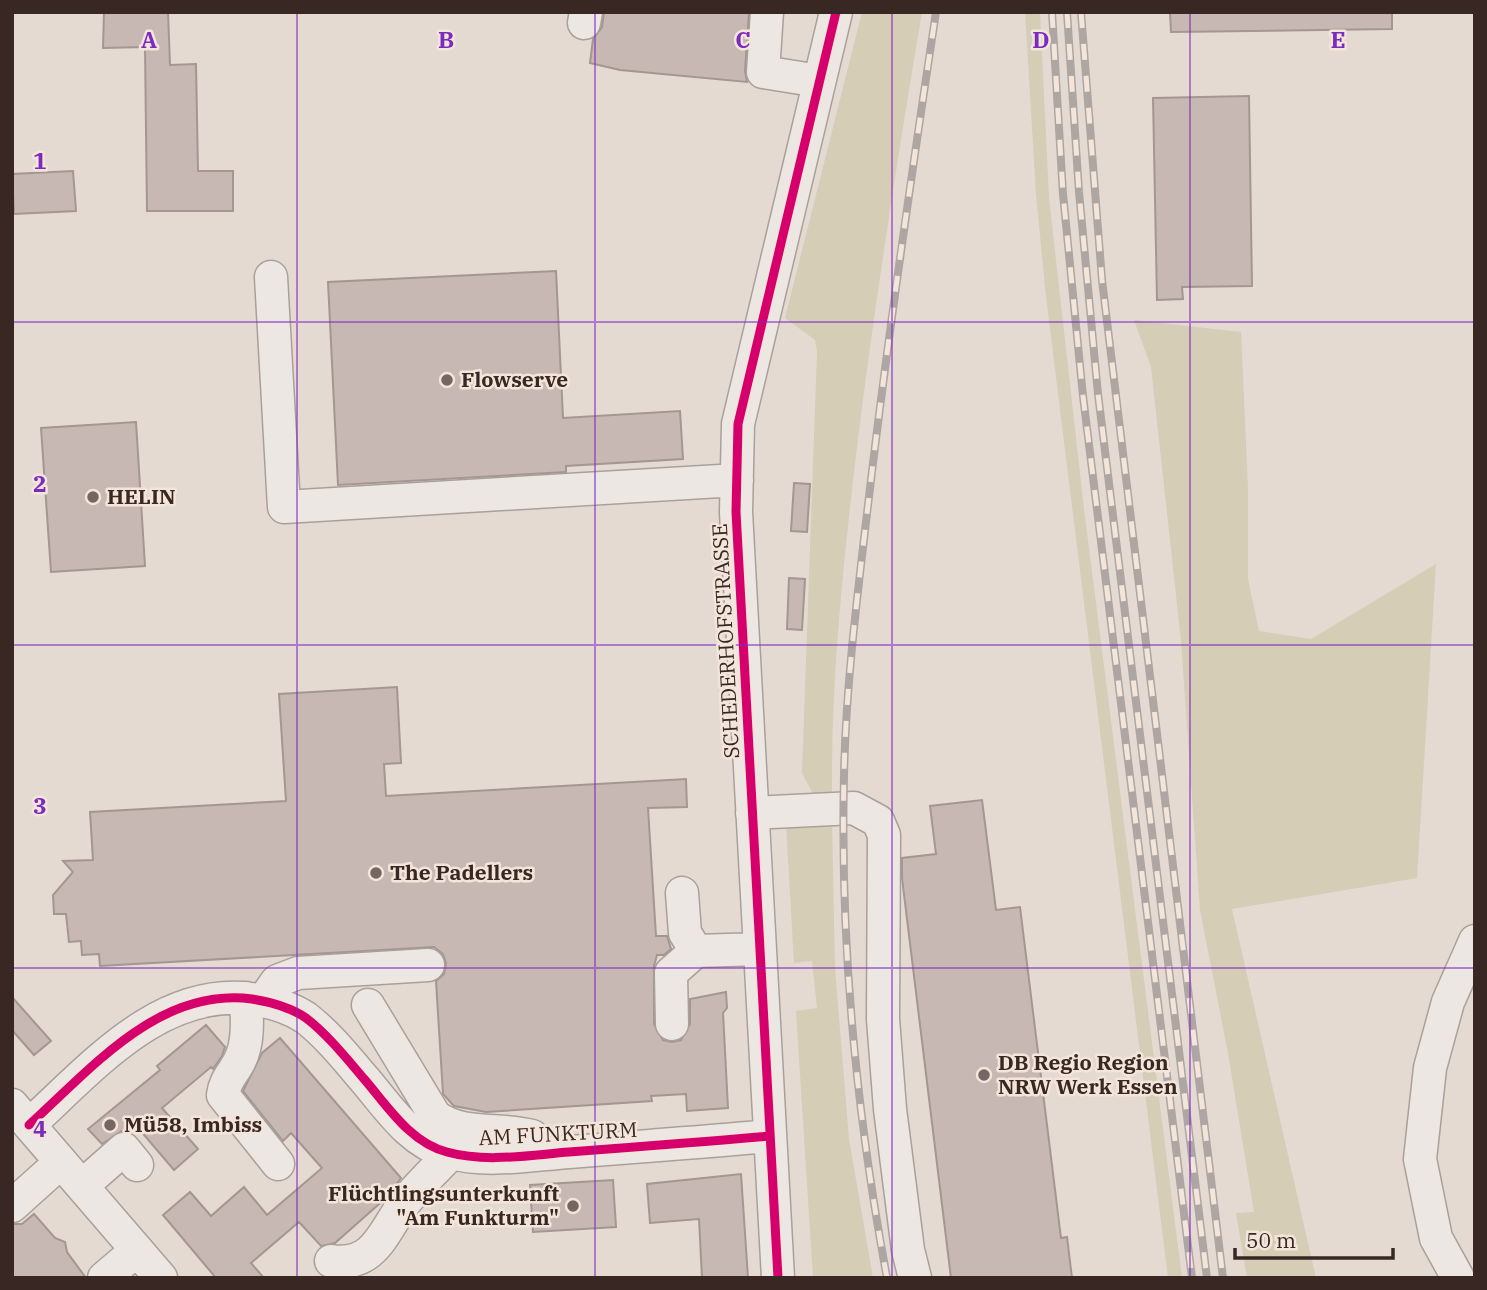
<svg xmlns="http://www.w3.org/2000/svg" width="1487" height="1290" font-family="'IBM Plex Serif',serif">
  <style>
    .green { fill: #d5cdb6 }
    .building { fill: #c7b8b3; stroke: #a49691; stroke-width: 2 }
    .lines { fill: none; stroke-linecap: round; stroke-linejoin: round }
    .minor-casing { stroke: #aaa09a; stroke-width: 35 }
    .minor { stroke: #ece7e3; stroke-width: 32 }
    .rail-casing { stroke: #ada6a2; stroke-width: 8 }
    .rail { stroke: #f3e5da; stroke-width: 5; stroke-dasharray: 16; stroke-linecap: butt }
    .cycleway-casing { stroke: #f3e5da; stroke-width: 13 }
    .cycleway { stroke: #d6006c; stroke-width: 9 }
    .grid { fill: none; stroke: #7b2cbf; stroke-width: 2; stroke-opacity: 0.55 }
    .poi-dot { fill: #746660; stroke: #f3e5da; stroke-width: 2.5 }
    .labels { text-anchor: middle; stroke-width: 5; stroke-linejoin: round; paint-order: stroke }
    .poi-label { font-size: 21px; font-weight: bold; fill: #382722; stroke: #f3e5da; text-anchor: start }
    .street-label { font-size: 21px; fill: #382722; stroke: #f3e5da }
    .grid-label { font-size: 23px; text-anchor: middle; font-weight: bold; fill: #7b2cbf; stroke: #f3e5da; stroke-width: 5; stroke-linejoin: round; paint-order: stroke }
  </style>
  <rect width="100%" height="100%" fill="#e4dad2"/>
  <!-- green -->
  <path class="green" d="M 862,12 L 922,12 C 898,154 876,296 858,438 C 844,556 831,675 832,793 L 814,796 L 802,773 L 817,352 L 815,340 L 785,318 Z
    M 1025,12 L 1040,12 L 1049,198 L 1084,509 L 1182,1278 L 1168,1278 L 1046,297 L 1036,194 Z
    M 1134,320 L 1241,332 L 1248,488 L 1248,579 L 1259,631 L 1311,639 L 1436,564 L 1417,878 L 1232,909 L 1316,1278 L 1247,1278 L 1236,1213 L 1254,1212 L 1228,1053 L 1200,910 L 1181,641 L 1151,367 Z
    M 832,822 L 835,969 L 849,1139 L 873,1278 L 813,1278 L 796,1011 L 817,1008 L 812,961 L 794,963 L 786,824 Z"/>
  <!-- building -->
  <path class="building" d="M 104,12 L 168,12 L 170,65 L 196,64 L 198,171 L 233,171 L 233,211 L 147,211 L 145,47 L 103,48 Z
    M 604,12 L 749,12 L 745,71 L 747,82 L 620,70 L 590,63 L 593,39 L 602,27 Z
    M 1170,12 L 1392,12 L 1392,29 L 1171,32 Z
    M 1249,96 L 1252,286 L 1182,287 L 1183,299 L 1157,300 L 1153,98 Z
    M 73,171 L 76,211 L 14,214 L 12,174 Z
    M 556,271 L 563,418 L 680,411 L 683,459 L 566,466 L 566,472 L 338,485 L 328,282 Z
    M 136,422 L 145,566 L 51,572 L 41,428 Z
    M 794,483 L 810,484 L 807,532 L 791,531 Z
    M 789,578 L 805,579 L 802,630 L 787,629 Z
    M 397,687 L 401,763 L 384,764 L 386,796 L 686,779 L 687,807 L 648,808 L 656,936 L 667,936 L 671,949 L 664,955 L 657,955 L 654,966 L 654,1024 L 663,1040 L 672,1042 L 681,1040 L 690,1024 L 690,999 L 726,992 L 727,1008 L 723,1013 L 728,1108 L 687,1111 L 686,1094 L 651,1096 L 652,1101 L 486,1112 L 454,1106 L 443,1094 L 436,981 L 444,974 L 446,963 L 443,954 L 434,947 L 100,966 L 99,954 L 82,955 L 81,941 L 69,942 L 66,914 L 54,914 L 53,895 L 73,872 L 63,861 L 93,860 L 90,812 L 286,801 L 279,694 Z
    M 982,800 L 996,910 L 1020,907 L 1061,1238 L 1067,1237 L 1072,1278 L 951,1278 L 902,878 L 902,858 L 936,854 L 930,806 Z
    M 12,997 L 51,1041 L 34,1055 L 12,1030 Z
    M 206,1025 L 225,1047 L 222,1056 L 213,1069 L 211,1067 L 162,1108 L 198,1149 L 174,1170 L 134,1123 L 102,1144 L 88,1129 L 160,1070 L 157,1066 Z
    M 280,1038 L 401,1178 L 387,1197 L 335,1243 L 321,1246 L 299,1222 L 251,1263 L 264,1278 L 216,1278 L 163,1215 L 190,1192 L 211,1216 L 244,1187 L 267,1215 L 322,1168 L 291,1133 L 283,1141 L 243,1091 L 262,1053 Z
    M 741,1174 L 748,1278 L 702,1278 L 699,1219 L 650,1223 L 647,1184 Z
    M 613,1180 L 616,1227 L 533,1232 L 530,1185 Z
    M 34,1214 L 55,1238 L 65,1242 L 67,1252 L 86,1278 L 12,1278 L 12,1224 L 22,1224 Z"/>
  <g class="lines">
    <!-- minor casing -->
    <g class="minor-casing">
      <path id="minor" d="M 767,12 L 763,72 L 819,81
        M 584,23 L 586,12
        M 271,277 L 284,507 L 737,480
        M 752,813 L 854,808 L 878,821 L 884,835 L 883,1019 L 890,1109 L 908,1250 L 915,1278
        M 682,893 L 685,933 L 696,951 L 760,949
        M 246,998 C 247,1018 249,1042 240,1060 C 234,1073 225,1079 223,1095 L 278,1164
        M 263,1001 L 277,981 L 298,973 L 428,965
        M 368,1005 L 435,1116 C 463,1137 500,1127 532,1136 L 539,1154
        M 672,1024 L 671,973 L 696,951
        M 12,1105 L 161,1278
        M 29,1125 C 92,1068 159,987 252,999 C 271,1002 290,1007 306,1018 C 328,1035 347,1059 365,1080 C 388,1107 411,1143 447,1152 C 486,1163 530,1155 569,1152 C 636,1147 703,1142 770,1136
        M 82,1186 L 124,1149 L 137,1165
        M 12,1206 L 61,1162
        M 331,1261 C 376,1268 384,1229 406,1201 C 420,1184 436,1169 451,1153
        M 104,1278 L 137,1250
        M 778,1278 L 736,512 L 738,424 L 836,12
        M 1458,1278 L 1436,1238 L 1420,1159 L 1430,1068 L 1448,1002 L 1475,941"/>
    </g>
    <!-- minor -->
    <use href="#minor" class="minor"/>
    <!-- rail casing -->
    <g class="rail-casing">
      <path id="rail" d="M 1052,12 L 1063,194 L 1083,396 L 1192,1278
        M 1067,12 L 1079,192 L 1098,394 L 1207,1278
        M 1081,12 L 1102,280 L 1223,1278
        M 887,1278 C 856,1112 840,944 844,775 C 846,679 859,583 870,488 C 889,329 912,171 936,12"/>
    </g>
    <!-- rail -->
    <use href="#rail" class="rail"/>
    <!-- cycleway casing -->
    <g class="cycleway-casing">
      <path id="cycleway" d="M 29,1125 C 92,1068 159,987 252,999 C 271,1002 290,1007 306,1018 C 328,1035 347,1059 365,1080 C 388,1107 411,1143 447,1152 C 486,1163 530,1155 569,1152 C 636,1147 703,1142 770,1136
        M 778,1278 L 736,512 L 738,424 L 836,12"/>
    </g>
    <!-- cycleway -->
    <use href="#cycleway" class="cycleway"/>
  </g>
  <!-- grid -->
  <path class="grid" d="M 297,12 L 297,1278M 595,12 L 595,1278M 892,12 L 892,1278M 1190,12 L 1190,1278M 12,322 L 1475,322M 12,645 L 1475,645M 12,968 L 1475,968"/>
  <!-- markers -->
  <g class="poi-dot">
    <circle cx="447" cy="380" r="7"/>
    <circle cx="93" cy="497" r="7"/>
    <circle cx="376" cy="873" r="7"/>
    <circle cx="984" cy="1075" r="7"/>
    <circle cx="110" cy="1125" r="7"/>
    <circle cx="573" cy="1206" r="7"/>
  </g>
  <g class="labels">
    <!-- poi labels -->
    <g class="poi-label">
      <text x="461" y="387">Flowserve</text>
      <text x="107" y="504">HELIN</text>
      <text x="390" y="880">The Padellers</text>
      <text x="998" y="1070">DB Regio Region<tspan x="998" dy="24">NRW Werk Essen</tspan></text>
      <text x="124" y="1132">Mü58, Imbiss</text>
      <text x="559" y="1201" text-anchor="end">Flüchtlingsunterkunft<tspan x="559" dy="24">"Am Funkturm"</tspan></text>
    </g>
    <!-- street labels -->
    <g class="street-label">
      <text transform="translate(726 641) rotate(-93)" y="7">SCHEDERHOFSTRASSE</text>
      <text transform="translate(558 1134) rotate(-3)" y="7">AM FUNKTURM</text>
    </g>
  </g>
  <g class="grid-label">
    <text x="149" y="48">A</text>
    <text x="446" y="48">B</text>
    <text x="743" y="48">C</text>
    <text x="1041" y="48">D</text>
    <text x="1338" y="48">E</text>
    <text x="40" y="169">1</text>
    <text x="40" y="492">2</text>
    <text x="40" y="814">3</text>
    <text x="40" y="1137">4</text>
  </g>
  <!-- border -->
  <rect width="1487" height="1290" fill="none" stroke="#382722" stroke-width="28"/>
  <!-- scale -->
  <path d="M1235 1248v10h158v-10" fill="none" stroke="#382722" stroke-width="3.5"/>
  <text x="1246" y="1248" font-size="21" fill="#382722" stroke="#f3e5da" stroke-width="5" paint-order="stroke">50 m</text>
</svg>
